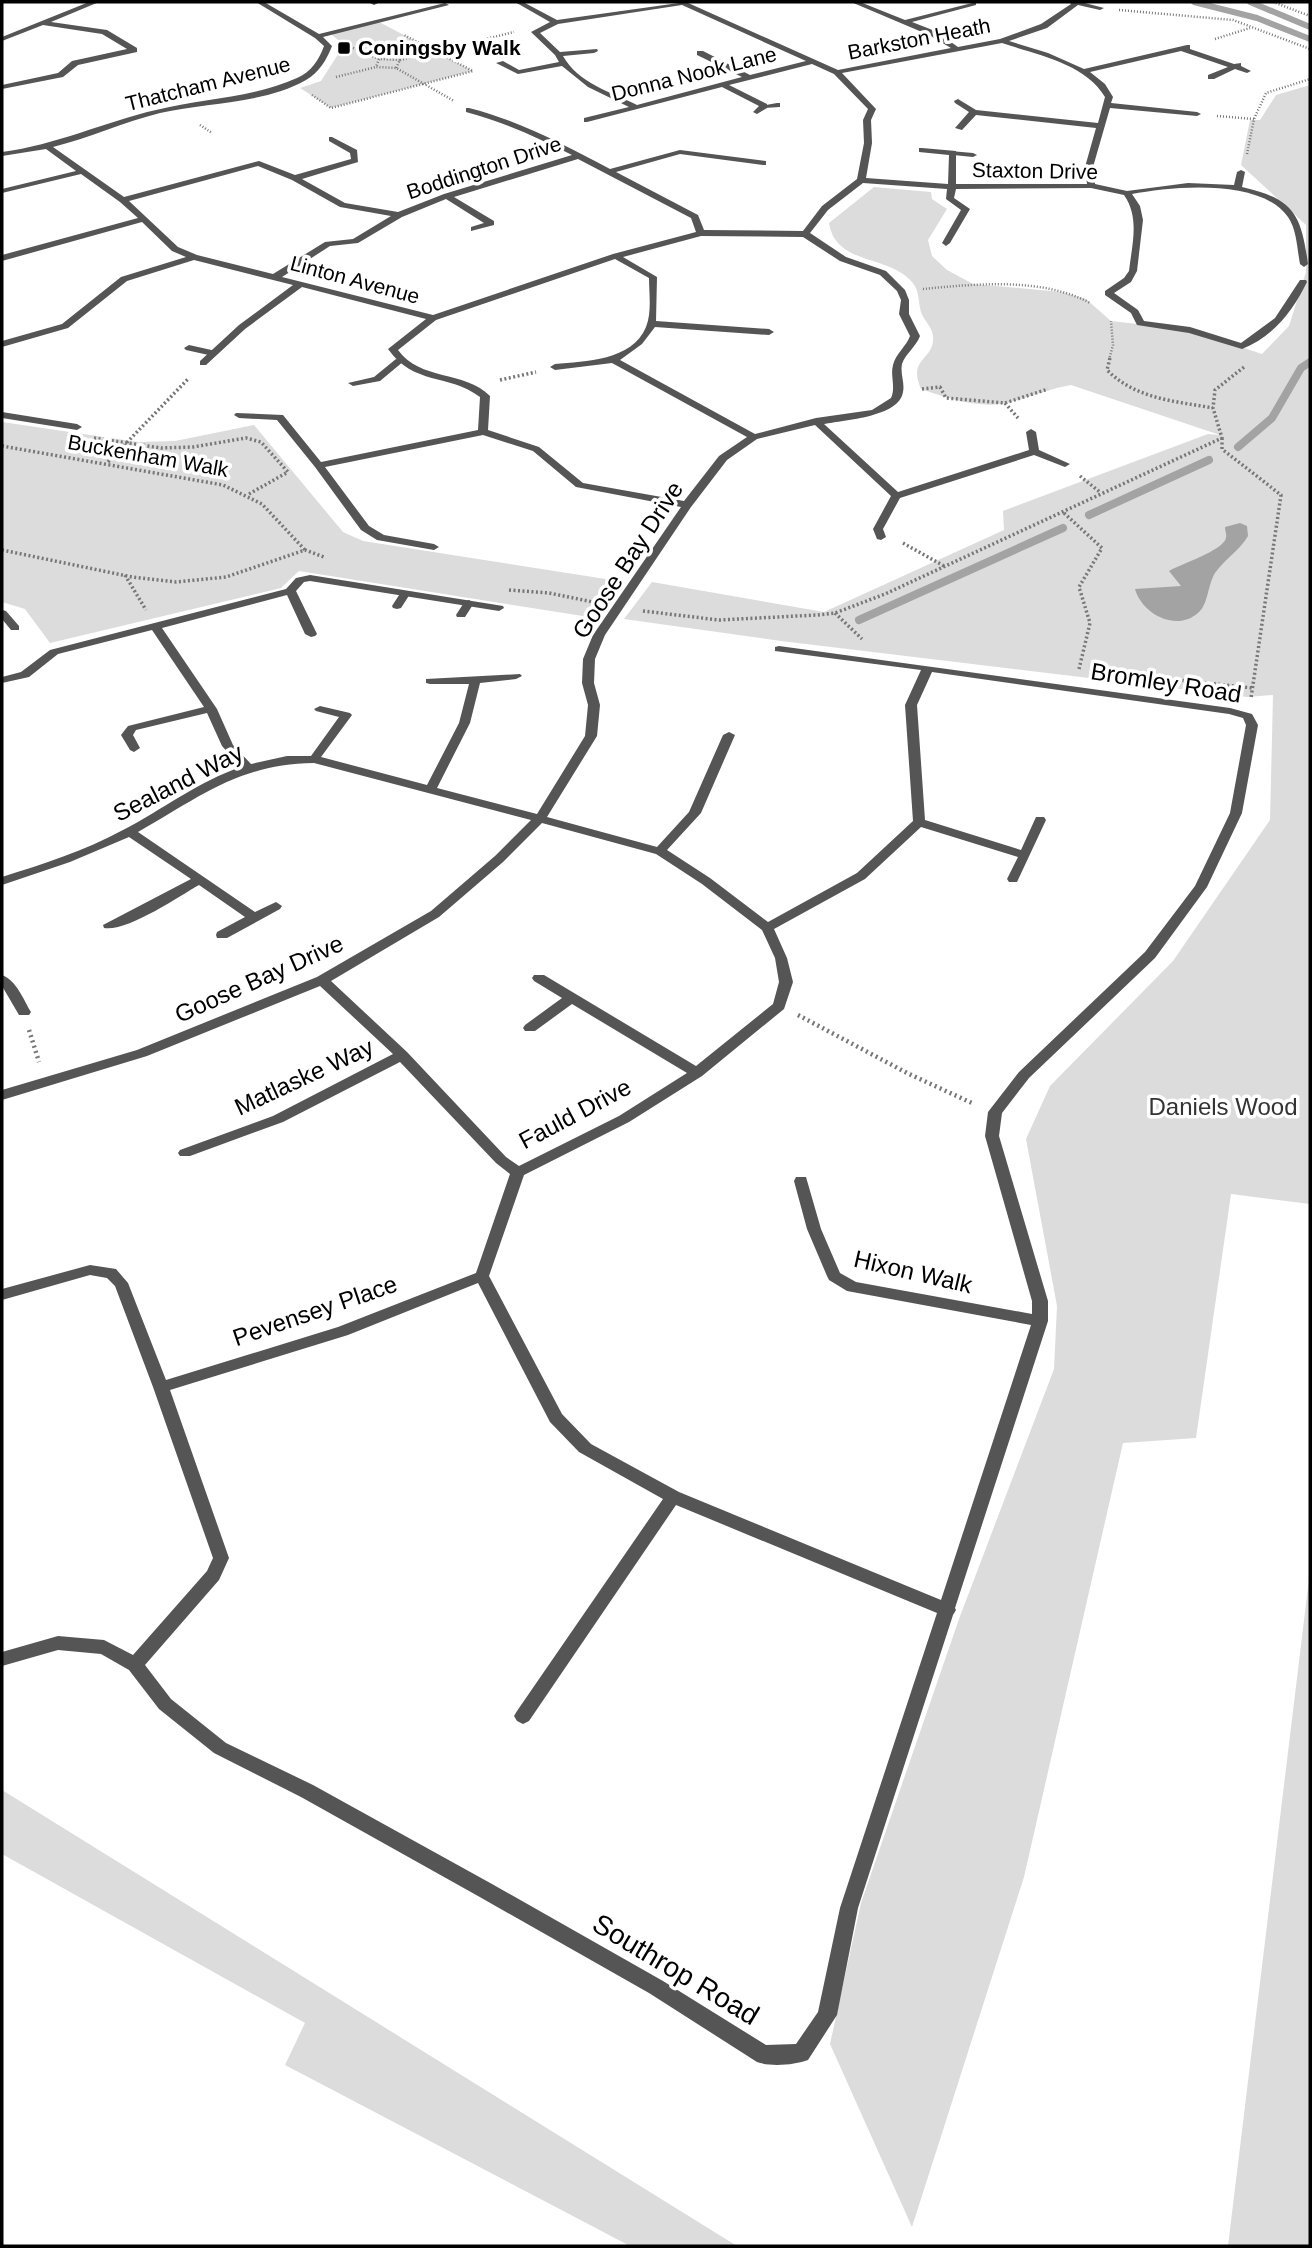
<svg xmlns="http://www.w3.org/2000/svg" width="1312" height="2248" font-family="Helvetica,sans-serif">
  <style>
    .green { fill: #dcdcdc }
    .water { fill: #a3a3a3 }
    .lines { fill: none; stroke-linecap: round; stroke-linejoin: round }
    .stream-far1 { stroke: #a3a3a3; stroke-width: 6 }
    .stream { stroke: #a3a3a3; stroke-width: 8 }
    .path-far2 { stroke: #777; stroke-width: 2.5; stroke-dasharray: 1 2; stroke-linecap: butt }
    .path-far1 { stroke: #777; stroke-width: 3.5; stroke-dasharray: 2 2.5; stroke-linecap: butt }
    .path { stroke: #777; stroke-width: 4.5; stroke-dasharray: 2 3.5; stroke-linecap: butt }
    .service { fill: #555; fill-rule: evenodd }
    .minor { fill: #555; fill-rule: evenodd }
    .poi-dot { fill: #000; stroke: #fff; stroke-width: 2.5 }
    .labels { text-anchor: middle; stroke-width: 7; stroke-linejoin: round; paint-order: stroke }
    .far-street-label { font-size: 21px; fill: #000; stroke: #fff }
    .far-poi-label { font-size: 21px; font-weight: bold; fill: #000; stroke: #fff; text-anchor: start }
    .street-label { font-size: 24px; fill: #000; stroke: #fff }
    .park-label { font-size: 24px; fill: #333; stroke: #fff }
    .near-street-label { font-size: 28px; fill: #000; stroke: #fff }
  </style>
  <rect width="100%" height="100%" fill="#fff"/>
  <!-- green -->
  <path class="green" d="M 379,22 L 473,71 L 331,108 L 300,88 L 321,81 L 344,45 L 331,34 Z
    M 1310,85 L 1310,1204 L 1231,1194 L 1196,1438 L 1123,1443 L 1024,1877 L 912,2227 L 830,2044 L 861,1903 L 959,1619 L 1054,1369 L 1057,1306 L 1026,1139 L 1050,1086 L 1173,961 L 1270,820 L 1273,695 L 1247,697 L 781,641 L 624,619 L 652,582 L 824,612 L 1004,530 L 1003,511 L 1208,434 L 1220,435 L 1071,385 C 1049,389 1029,397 1007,403 C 979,409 947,398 921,389 C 907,357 935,361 933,336 C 932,326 924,321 921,312 C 918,302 920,291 912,282 C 888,254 836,266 829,223 L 874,187 L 931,192 L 932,199 L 947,209 L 928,240 L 932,256 L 947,270 L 973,284 L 1062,292 L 1086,299 L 1111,321 L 1190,330 L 1262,354 L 1289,326 L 1306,272 L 1306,225 L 1241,165 L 1250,120 L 1260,120 L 1276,95 Z
    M 2,422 L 138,442 L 175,441 L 254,425 L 343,532 L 363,541 L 612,580 L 589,617 L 299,571 L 281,588 L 50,643 L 25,609 L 2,602 Z
    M 1310,1571 L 1310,2246 L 1228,2246 Z
    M 2,1790 L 737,2246 L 630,2246 L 285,2065 L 305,2023 L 2,1854 Z"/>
  <!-- water -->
  <path class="water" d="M 1240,523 L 1247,526 L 1248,536 C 1240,550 1225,559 1215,573 C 1208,584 1208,604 1199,612 C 1177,633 1142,614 1135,589 L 1181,586 L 1169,571 C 1179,565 1224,550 1226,538 C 1227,534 1225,531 1225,527 Z"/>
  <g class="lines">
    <!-- stream-far1 -->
    <path class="stream-far1" d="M 1194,2 L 1257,18 L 1310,39
      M 1250,2 L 1310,27"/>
    <!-- stream -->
    <path class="stream" d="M 1238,447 L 1272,418 L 1301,368 L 1310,362
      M 1089,515 L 1209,460
      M 859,620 L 1063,528"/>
    <!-- path-far2 -->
    <path class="path-far2" d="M 1273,2 L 1310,16
      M 1119,10 L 1233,20 L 1310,49
      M 1215,39 L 1250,28
      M 353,48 L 379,59 L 400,60 L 396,68
      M 379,59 L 376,67 L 396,68 L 454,101
      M 400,60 L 514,32
      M 336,77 L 376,67
      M 312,95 L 331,108 L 473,71 L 404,35
      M 1217,116 L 1254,119
      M 200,125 L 212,133
      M 1247,154 L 1254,119 L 1266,93 L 1310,79
      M 923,289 C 975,284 1042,277 1090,303
      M 1109,360 L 1113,345 L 1111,321"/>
    <!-- path-far1 -->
    <path class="path-far1" d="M 1110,358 L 1107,370 C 1136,399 1174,401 1213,408
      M 500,380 L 536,372
      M 922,389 L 940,387 L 946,398 L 1005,403 L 1048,389
      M 1005,403 L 1018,418
      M 94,438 L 161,448 L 193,447 L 246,438 L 261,442 L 288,472
      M 1222,438 L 1222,449 L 1281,495 L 1251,698
      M 2,446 L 223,485 L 262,504 L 305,550
      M 108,462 L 189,378
      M 1080,476 L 1101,493
      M 249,494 L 288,472
      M 1064,513 L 1102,548 L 1079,587 L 1090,623 L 1079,669
      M 903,543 L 944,566
      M 2,550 L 132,577 L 176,582 L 226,577 L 305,550 L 324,557
      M 125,575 L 146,610
      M 509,590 L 549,593 L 593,602
      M 643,611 L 719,620 L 817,615 L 835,613 L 885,594 L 1222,438 L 1213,408 L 1215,390 L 1244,367
      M 835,613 L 862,639
      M 1178,680 L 1253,688"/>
    <!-- path -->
    <path class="path" d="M 798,1015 L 907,1073 L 974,1104
      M 29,1030 L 39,1062"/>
    <!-- service -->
    <path class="service" d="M 777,103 L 780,103 L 780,107 L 764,108 L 760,106 Z
      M 950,151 L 973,153 L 977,155 L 973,157 L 953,155 L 950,155 Z
      M 189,345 L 216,351 L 218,353 L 213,356 L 186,350 L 184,348 Z
      M 396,359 L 404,361 L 380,381 L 353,386 L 348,383 L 374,377 Z
      M 405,591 L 410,594 L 401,608 L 397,609 L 393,608 L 392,606 L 401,592 Z
      M 469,600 L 474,603 L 465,617 L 457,617 L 456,615 L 465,601 Z"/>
    <!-- minor -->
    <path class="minor" d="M 89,2 L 99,2 L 51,22 L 107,30 L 137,48 L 137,52 L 78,65 L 63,77 L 2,89 L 2,85 L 58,73 L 72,61 L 127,49 L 102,34 L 43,25 L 2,41 L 2,37 Z
      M 256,2 L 264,2 L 319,34 L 445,3 L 449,5 L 323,37 L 332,46 C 327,59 319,73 306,80 C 264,104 207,102 160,113 C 124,122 89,138 53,147 L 124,197 L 259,161 L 295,175 L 351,159 L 350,153 L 329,141 L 329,137 L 332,137 L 357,150 L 358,162 L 302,179 L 345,203 L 398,212 L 444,194 L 572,155 C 537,137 504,122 466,112 L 466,108 L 469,108 C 520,121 564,145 610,169 L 680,150 L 766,161 L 766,165 L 763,165 L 680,154 L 616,172 L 698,215 L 704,230 L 803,231 L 822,206 L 857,179 L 864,143 L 863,120 L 868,109 L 834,74 L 812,64 L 729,85 L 767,104 L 767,108 L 757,114 L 753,112 L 759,106 L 722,87 L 587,122 L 584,122 L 584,118 L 629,107 L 588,87 L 562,66 L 518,74 L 496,63 L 503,61 L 519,70 L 559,62 L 555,55 L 531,32 L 550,22 L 515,2 L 523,2 L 557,20 L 686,2 L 838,70 L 951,48 L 929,35 L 851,2 L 860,2 L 905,20 L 976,2 L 976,5 L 912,22 L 935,31 L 958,47 L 1000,39 L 1041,24 L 1071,4 L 1070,2 L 1081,2 L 1104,8 L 1100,10 L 1078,5 L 1047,28 L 1009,41 L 1048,53 L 1084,69 L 1187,45 L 1190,45 L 1190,49 L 1234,64 L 1241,63 L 1241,66 L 1251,71 L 1247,73 L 1235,69 L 1214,79 L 1208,79 L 1208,75 L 1228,67 L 1181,51 L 1090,72 L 1105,84 L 1113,97 L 1111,103 L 1197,112 L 1201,114 L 1197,116 L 1110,108 L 1093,167 L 1095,184 L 1127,191 L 1188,183 L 1234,185 L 1237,172 L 1241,170 L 1245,172 L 1242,187 C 1294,199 1301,214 1308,264 L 1304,267 L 1300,264 C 1297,249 1297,230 1288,217 C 1261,178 1173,186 1132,194 L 1140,206 L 1143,220 L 1137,271 L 1131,282 L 1114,293 L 1138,310 L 1144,321 L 1190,327 L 1241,343 L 1275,318 L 1300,280 L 1306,280 L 1307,282 C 1293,311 1273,337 1242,349 L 1189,333 L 1137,325 L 1131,313 L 1105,295 L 1105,291 L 1124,278 L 1129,271 C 1132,244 1140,218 1124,195 L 1091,188 L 956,189 L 954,198 L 970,209 L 950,243 L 946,246 L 942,243 L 961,210 L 946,199 L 947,189 L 863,183 L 828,210 L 810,233 L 846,257 L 886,271 L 905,290 L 909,300 L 909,314 L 920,336 C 916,347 905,354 902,364 C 900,374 905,383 903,392 C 899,417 845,420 824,424 L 898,492 L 1029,450 L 1026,432 L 1031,429 L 1036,432 L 1039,450 L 1070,464 L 1065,467 L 1034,455 L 900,498 L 883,529 L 886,537 L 881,540 L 877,539 L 873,529 L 891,496 L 815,425 L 757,439 L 727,460 L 691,507 L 605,635 L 595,659 L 594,683 L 600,705 L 597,736 L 547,817 L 657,847 L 689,812 L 723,735 L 729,732 L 735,735 L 701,813 L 667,850 L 710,878 L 768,922 L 857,873 L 913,821 L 905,705 L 921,670 L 775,651 L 775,647 L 779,646 L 1230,708 L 1252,714 L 1258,725 L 1242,813 L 1207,887 L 1155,958 L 1029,1078 L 1002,1113 L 999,1136 L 1048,1301 L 1048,1321 L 955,1608 L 956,1610 L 953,1615 L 858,1908 L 837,2015 L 808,2060 C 795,2065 770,2067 757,2062 L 649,1993 L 478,1896 L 301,1797 L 214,1753 L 159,1709 L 129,1670 L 101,1654 L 58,1650 L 2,1666 L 2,1652 L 58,1636 L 104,1640 L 133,1655 L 207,1571 L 213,1558 L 153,1387 L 115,1286 L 107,1278 L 90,1275 L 2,1300 L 2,1289 L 90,1265 L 116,1269 L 128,1283 L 166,1380 L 338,1327 L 476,1273 L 510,1174 L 496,1163 L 400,1062 L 283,1122 L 190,1156 L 180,1156 L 178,1153 L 180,1150 L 273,1116 L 393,1054 L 320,986 L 147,1056 L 2,1100 L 2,1090 L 137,1050 L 317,977 L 431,911 L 495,856 L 531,820 L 314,763 C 239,764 200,797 138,832 L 255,912 L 276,902 L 282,906 L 280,909 L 227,938 L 217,938 L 216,935 L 217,932 L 245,917 L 199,885 C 178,897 127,932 104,928 L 103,925 L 191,879 L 129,837 L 70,862 L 2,885 L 2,877 C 43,864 84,851 123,830 C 162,810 199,781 241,767 L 222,746 L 207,713 L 136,730 L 133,735 L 140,748 L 134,752 L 130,750 L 121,735 L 128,726 L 204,707 L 152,630 L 58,654 L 29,677 L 2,683 L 2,677 L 21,672 L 50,650 L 286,589 L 296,578 L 310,575 L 503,606 L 504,608 L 499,611 L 310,581 L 304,582 L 296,591 L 317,634 L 315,636 L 311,637 L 305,634 L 287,595 L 162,628 L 217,709 L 233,745 L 251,764 L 287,756 L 311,756 L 339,717 L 316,711 L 314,709 L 320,706 L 350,713 L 352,715 L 321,757 L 427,785 L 459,723 L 469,684 L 430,684 L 426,683 L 426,679 L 520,674 L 522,676 L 516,679 L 480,683 L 470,723 L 437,788 L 537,814 L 585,736 L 588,705 L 582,683 L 583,659 L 593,635 L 681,507 L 576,487 L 533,451 L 483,435 L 325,467 L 369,526 L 384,535 L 434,544 L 439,547 L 434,550 L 377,540 L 361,530 L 315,467 L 277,420 L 239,418 L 234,415 L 236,413 L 283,415 L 321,462 L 478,430 L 480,397 C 448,373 414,386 388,349 L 426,319 L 302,287 L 245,329 L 206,365 L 200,365 L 200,361 L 239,325 L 293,285 L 194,260 L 127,281 L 68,328 L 2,347 L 2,341 L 62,324 L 121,277 L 186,257 L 172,251 L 142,222 L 2,261 L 2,255 L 138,218 L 120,202 L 81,174 L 2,193 L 2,189 L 76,171 L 46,149 L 2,156 L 2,152 C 56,145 104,122 156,110 C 203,98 253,98 297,78 C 311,72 319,60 324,46 L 315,38 ZM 682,5 L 806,61 L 750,75 L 703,51 L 697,51 L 697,55 L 742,77 L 637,105 C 611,92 578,83 563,56 L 594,53 L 598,51 L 597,49 L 560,52 L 540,33 L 558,24 ZM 1002,43 C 1037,55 1085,63 1105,97 L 1098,123 L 976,110 L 958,99 L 954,101 L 955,103 L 969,112 L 955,128 L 962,130 L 976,115 L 1096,128 L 1085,167 L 1087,184 L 956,184 L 956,151 L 922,148 L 919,148 L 919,152 L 949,155 L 948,184 L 866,178 L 872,143 L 871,120 L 876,109 L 842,73 ZM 578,159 L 691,218 L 696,232 L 613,254 L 433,315 L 282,277 L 330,246 L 358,243 L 402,217 L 446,199 L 484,223 L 471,227 L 471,231 L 494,225 L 494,221 L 454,197 ZM 258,166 L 292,180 L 340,207 L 391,216 L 353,239 L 325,242 L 273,274 L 197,255 L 178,247 L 129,201 ZM 701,236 L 803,237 L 840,261 L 880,275 L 897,291 L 901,300 L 899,314 L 910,336 C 906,347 896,353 893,365 C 890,376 896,387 891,398 L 872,410 L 816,418 L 755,434 L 620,360 L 642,344 L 655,327 L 769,335 L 774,332 L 769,329 L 656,321 L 657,277 L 623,257 ZM 615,259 L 649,278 C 649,293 652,312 646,327 C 632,361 585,361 555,364 L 550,367 L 555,370 L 612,363 L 747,437 L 719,456 L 684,501 L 583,483 L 539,447 L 488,430 L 490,396 C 464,370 420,381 398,350 L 436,320 ZM 932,672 L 1229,714 L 1243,718 L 1246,725 L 1230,813 L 1195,886 L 1145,952 L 1019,1072 L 988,1112 L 985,1136 L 1032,1301 L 1032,1314 L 856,1282 L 840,1273 L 821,1229 L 806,1177 L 796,1177 L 794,1181 L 807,1229 L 827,1276 L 829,1280 L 847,1291 L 1031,1325 L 941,1600 L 679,1492 L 591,1444 L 562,1414 L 489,1276 L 524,1175 L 629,1122 L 702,1076 L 784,1009 L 793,982 L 787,958 L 774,929 L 865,879 L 921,827 L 1018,857 L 1007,879 L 1009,882 L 1017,882 L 1046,820 L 1044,817 L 1036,817 L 1021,850 L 925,820 L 917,705 ZM 542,823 L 656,854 L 702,884 L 762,930 L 775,958 L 779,982 L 773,1004 L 696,1066 L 544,975 L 534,975 L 532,978 L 534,981 L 562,998 L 525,1025 L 523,1028 L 525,1031 L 535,1031 L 572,1004 L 687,1073 L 619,1116 L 519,1166 L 506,1157 L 407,1052 L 331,981 L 439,917 L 503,862 ZM 478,1283 L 550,1422 L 579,1452 L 663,1499 L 517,1711 L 514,1716 L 517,1721 L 523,1724 L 529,1721 L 676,1505 L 937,1613 L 840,1908 L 818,2012 L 796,2044 L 766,2045 L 663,1981 L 492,1884 L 313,1785 L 226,1743 L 171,1699 L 145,1665 L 219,1580 L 229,1558 L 170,1390 L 348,1335 Z
      M 368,2 L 377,2 L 378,3 L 374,5 Z
      M 2,412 L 77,424 L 82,427 L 77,430 L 2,418 Z
      M 2,610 L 6,611 L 19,626 L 19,630 L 11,630 L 2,619 Z
      M 2,975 C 17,981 23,999 31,1012 L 29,1015 L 19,1015 L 2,986 Z"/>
  </g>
  <!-- markers -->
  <rect class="poi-dot" x="337" y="41" width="14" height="14" rx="3.5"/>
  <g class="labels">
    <!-- far-street labels -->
    <g class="far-street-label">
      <text transform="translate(919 39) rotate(-11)" y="7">Barkston Heath</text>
      <text transform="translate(694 74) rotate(-14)" y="7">Donna Nook Lane</text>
      <text transform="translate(208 84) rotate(-14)" y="7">Thatcham Avenue</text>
      <text transform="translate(484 168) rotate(-18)" y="7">Boddington Drive</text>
      <text transform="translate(1035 171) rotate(1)" y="7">Staxton Drive</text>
      <text transform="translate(355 280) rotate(15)" y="7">Linton Avenue</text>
      <text transform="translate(148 456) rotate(10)" y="7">Buckenham Walk</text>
    </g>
    <!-- far-poi labels -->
    <g class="far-poi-label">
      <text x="358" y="55">Coningsby Walk</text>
    </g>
    <!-- street labels -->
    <g class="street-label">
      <text transform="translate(628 560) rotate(-57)" y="8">Goose Bay Drive</text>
      <text transform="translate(1166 683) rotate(9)" y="8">Bromley Road</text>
      <text transform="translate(178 783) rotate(-27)" y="8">Sealand Way</text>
      <text transform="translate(259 979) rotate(-24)" y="8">Goose Bay Drive</text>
      <text transform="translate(304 1077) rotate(-25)" y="8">Matlaske Way</text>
      <text transform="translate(575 1114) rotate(-28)" y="8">Fauld Drive</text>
      <text transform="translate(913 1272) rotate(13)" y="8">Hixon Walk</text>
      <text transform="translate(315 1311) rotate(-19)" y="8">Pevensey Place</text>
    </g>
    <!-- park labels -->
    <g class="park-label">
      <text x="1223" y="1115">Daniels Wood</text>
    </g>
    <!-- near-street labels -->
    <g class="near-street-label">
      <text transform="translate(676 1969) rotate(31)" y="10">Southrop Road</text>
    </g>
  </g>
  <!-- border -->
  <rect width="1312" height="2248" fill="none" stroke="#000000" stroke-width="7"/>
</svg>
